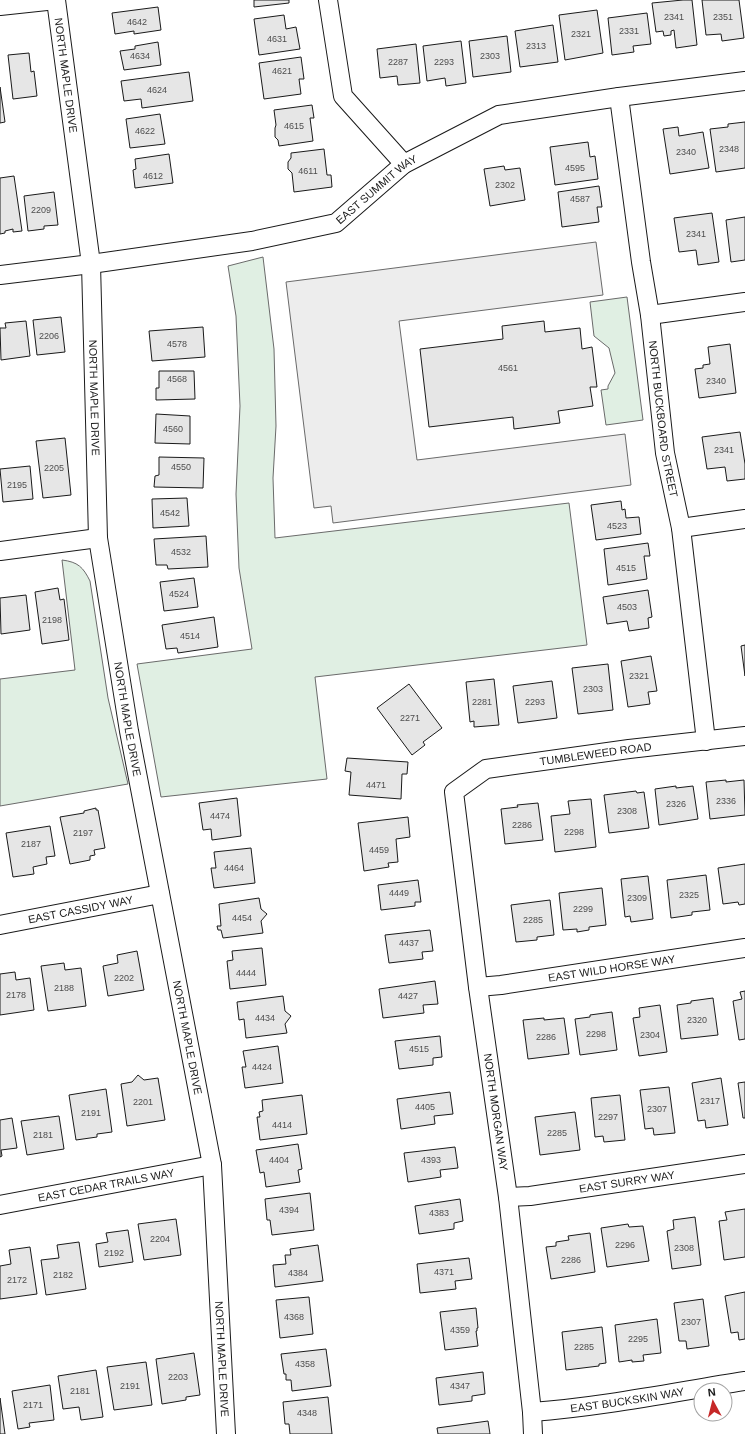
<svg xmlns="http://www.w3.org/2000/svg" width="745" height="1434" font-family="Helvetica,sans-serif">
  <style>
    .green { fill: #e0efe3; stroke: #6a6a6a }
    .parking { fill: #ededed; stroke: #6a6a6a }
    .building { fill: #e6e6e6; stroke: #1a1a1a }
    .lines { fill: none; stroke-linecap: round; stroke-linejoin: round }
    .minor-casing { stroke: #1a1a1a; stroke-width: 20 }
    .minor { stroke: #fff; stroke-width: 18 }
    .labels { text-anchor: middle; stroke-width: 3; stroke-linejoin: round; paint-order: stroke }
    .number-label { font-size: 9px; fill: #4d4d4d }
    .street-label { font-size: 11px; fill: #1a1a1a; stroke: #fff }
  </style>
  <rect width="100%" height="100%" fill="#fff"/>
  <!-- green -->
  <path class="green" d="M 263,257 L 274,349 L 276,426 L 273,478 L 275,538 L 569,503 L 587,645 L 315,677 L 327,779 L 161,797 L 137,664 L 252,649 L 239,568 L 236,494 L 240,406 L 236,316 L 228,266 Z
    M 627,297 L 643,420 L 606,425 L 601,390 L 608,389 L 608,386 L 615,373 L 609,348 L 594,336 L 590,302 Z
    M 62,560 C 78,562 83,567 90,581 L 108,698 L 128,784 L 0,806 L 0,679 L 75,670 Z"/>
  <!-- parking -->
  <path class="parking" d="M 596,242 L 603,295 L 399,321 L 417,460 L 625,434 L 631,485 L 333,523 L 331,506 L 314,508 L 286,282 Z"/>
  <!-- building -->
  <path class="building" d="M 254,0 L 289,0 L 289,3 L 254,7 Z
    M 683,0 L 692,0 L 697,45 L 676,48 L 674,30 L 671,31 L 671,35 L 664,36 L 663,31 L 656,32 L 652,3 Z
    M 702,0 L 739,0 L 744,38 L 722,41 L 721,34 L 706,35 Z
    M 158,7 L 161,30 L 134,34 L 134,31 L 115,34 L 112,13 Z
    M 597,10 L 603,53 L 565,60 L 559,15 Z
    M 647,13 L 651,44 L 633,46 L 634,52 L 612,55 L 608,18 Z
    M 284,15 L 286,29 L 296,27 L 300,49 L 259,55 L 254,19 Z
    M 553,25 L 558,62 L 520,67 L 515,31 Z
    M 507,36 L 511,72 L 473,77 L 469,41 Z
    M 461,41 L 466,83 L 446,86 L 445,78 L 427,81 L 423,46 Z
    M 158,42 L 161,65 L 124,70 L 120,51 L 135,49 L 135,46 Z
    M 416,44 L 420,83 L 398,85 L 397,76 L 380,78 L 377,49 Z
    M 29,53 L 31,72 L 34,71 L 37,96 L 13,99 L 8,55 Z
    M 301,57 L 304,79 L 299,79 L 301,94 L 264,99 L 259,63 Z
    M 189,72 L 193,101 L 142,108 L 141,99 L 124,101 L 121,81 Z
    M 0,87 L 5,122 L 0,123 Z
    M 312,105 L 314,118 L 310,118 L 313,141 L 279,146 L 278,140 L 275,137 L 275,128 L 276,125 L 274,110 Z
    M 160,114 L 165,144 L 130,148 L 126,119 Z
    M 745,122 L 745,168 L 716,172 L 710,129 L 728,127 L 728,124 Z
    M 678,127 L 679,136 L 703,132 L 709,168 L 670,174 L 663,129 Z
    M 588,142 L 590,157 L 595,156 L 598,179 L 555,185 L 550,147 Z
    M 324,149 L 327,175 L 331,175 L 332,187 L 294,192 L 292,173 L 288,169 L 288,162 L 291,158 L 291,153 Z
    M 169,154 L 173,183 L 135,188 L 133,170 L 136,169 L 135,159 Z
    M 504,166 L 505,170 L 520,168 L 525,200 L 490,206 L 484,169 Z
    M 14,176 L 22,231 L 13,232 L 13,229 L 5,231 L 5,233 L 0,234 L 0,178 Z
    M 599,186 L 602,207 L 597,207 L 599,222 L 562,227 L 558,192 Z
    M 54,192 L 58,225 L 44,226 L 44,229 L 28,231 L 24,196 Z
    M 712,213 L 719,262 L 698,265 L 696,250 L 679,252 L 674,218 Z
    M 745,217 L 745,260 L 731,262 L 726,220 Z
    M 61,317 L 65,352 L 37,355 L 33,320 Z
    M 26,321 L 30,356 L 1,360 L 0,328 L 6,328 L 5,323 Z
    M 544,321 L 545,332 L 580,328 L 582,349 L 592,347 L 597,387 L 590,387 L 593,406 L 558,411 L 560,423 L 514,429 L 513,417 L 429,427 L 420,349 L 503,339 L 502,326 Z
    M 203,327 L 205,357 L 152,361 L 149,331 Z
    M 730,344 L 736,393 L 699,398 L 695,369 L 703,368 L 703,365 L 710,364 L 708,347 Z
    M 159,371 L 194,371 L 195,399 L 156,400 L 156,388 L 159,388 Z
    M 156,414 L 190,416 L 190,444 L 155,443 Z
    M 740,432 L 745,464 L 745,479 L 727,481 L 725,467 L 707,469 L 702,437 Z
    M 65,438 L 71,495 L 43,498 L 36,441 Z
    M 159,457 L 204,458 L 203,488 L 154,487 L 155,476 L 159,475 Z
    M 30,466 L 33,499 L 3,502 L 0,469 Z
    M 187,498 L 189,526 L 153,528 L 152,499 Z
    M 621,501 L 622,510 L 625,509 L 626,518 L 639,517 L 641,534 L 596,540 L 591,505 Z
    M 206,536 L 208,567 L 168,569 L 167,565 L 156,565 L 154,539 Z
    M 648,543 L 650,556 L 644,556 L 647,579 L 608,585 L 604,549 Z
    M 194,578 L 198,607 L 164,611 L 160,582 Z
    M 58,588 L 60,600 L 64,599 L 69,640 L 42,644 L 35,592 Z
    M 648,590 L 652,617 L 648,618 L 649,628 L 629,631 L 627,621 L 607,624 L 603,597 Z
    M 26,595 L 30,630 L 1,634 L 0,598 Z
    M 214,617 L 218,647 L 178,653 L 177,648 L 166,649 L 162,625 Z
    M 745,645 L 745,676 L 741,646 Z
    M 651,656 L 657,691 L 648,692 L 650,704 L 628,707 L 621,661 Z
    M 608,664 L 613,710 L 578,714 L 572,668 Z
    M 494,679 L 499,725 L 474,727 L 474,721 L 470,722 L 466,682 Z
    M 552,681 L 557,718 L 518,723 L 513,686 Z
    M 409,684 L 442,728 L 423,742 L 425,745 L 412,755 L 377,708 Z
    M 347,758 L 408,762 L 407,774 L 402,774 L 401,799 L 349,795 L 351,772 L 345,771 Z
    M 726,780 L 726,782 L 744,780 L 745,815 L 710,819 L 706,782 Z
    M 676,786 L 676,788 L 693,786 L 698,819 L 659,825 L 655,789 Z
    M 636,791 L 637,793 L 644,792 L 649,828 L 609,833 L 604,795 Z
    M 237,798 L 241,836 L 212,840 L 211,829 L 203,830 L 199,803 Z
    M 591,799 L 596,847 L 555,852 L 551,816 L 570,814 L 568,801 Z
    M 538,803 L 543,840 L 505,844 L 501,809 L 518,807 L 517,805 Z
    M 96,808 L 96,810 L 98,810 L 105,848 L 94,850 L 95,855 L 90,856 L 90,860 L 70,864 L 60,817 L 84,813 L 84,811 Z
    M 408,817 L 410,837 L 396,839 L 398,862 L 388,863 L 389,867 L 364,871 L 358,823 Z
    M 50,826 L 55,856 L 46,857 L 47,864 L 33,867 L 34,874 L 13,877 L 6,833 Z
    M 251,848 L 255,883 L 214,888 L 211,868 L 216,868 L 214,852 Z
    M 745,864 L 745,904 L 739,905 L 738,902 L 723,904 L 718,868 Z
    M 706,875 L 710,910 L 692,912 L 692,915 L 671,918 L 667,880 Z
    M 648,876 L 653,919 L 631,922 L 630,916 L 625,917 L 621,879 Z
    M 418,880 L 421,902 L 415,902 L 415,906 L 381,910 L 378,885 Z
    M 602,888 L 606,925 L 589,927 L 589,930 L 577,932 L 577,929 L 563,930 L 559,893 Z
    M 259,898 L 261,909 L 267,914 L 261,921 L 263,933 L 223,938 L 221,930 L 218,930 L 217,926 L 221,926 L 219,904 Z
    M 550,900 L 554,935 L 537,937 L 537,940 L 516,942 L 511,905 Z
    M 430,930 L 433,951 L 422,952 L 423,959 L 389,963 L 385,935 Z
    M 262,948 L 266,985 L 230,989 L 227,961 L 233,960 L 232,951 Z
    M 137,951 L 144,990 L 108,996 L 103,966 L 118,963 L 117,955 Z
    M 64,963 L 65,970 L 81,968 L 86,1006 L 48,1011 L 41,966 Z
    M 15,972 L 16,980 L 30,978 L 34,1010 L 0,1015 L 0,974 Z
    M 435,981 L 438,1004 L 423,1005 L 424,1013 L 383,1018 L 379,989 Z
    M 745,991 L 745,1039 L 739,1040 L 733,1001 L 742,999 L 740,992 Z
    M 283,996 L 285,1011 L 291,1016 L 285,1024 L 287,1033 L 246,1038 L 244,1019 L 239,1020 L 237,1002 Z
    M 713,998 L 718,1035 L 681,1039 L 677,1005 L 691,1003 L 691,1001 Z
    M 660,1005 L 667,1052 L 639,1056 L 633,1018 L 640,1017 L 639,1008 Z
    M 612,1012 L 617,1050 L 580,1055 L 575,1019 L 590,1017 L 590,1015 Z
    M 544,1018 L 544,1020 L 564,1018 L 569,1054 L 528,1059 L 523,1020 Z
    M 440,1036 L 442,1057 L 433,1058 L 433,1065 L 399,1069 L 395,1041 Z
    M 278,1046 L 283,1083 L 245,1088 L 242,1067 L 246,1067 L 243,1051 Z
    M 138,1075 L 144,1080 L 158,1078 L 165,1120 L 127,1126 L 121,1084 L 132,1082 Z
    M 721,1078 L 728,1125 L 706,1128 L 705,1120 L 698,1121 L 692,1083 Z
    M 745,1082 L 745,1118 L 743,1118 L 738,1083 Z
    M 669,1087 L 675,1133 L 654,1135 L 653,1128 L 645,1129 L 640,1090 Z
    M 106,1089 L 112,1132 L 97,1134 L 97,1137 L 76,1140 L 69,1095 Z
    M 450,1092 L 453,1114 L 434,1116 L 435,1124 L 401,1129 L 397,1099 Z
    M 302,1095 L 307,1134 L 260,1140 L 257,1117 L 260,1117 L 259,1112 L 263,1111 L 262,1100 Z
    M 620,1095 L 625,1140 L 604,1142 L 603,1136 L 595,1137 L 591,1098 Z
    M 575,1112 L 580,1150 L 540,1155 L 535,1117 Z
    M 59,1116 L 64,1149 L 27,1155 L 21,1121 Z
    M 12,1118 L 17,1148 L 1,1150 L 2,1156 L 0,1157 L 0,1120 Z
    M 298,1144 L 302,1169 L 298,1170 L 300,1182 L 266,1187 L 264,1172 L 260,1173 L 256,1150 Z
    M 455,1147 L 458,1168 L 440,1170 L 441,1177 L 408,1182 L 404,1153 Z
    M 310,1193 L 314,1230 L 272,1235 L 270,1220 L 267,1220 L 265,1199 Z
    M 460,1199 L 463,1221 L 454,1223 L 454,1229 L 419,1234 L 415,1206 Z
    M 745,1209 L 745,1257 L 724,1260 L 719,1221 L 727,1220 L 725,1212 Z
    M 695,1217 L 701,1265 L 672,1269 L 667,1231 L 674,1229 L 673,1220 Z
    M 176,1219 L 181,1255 L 144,1260 L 138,1224 Z
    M 628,1224 L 629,1227 L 643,1226 L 649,1261 L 607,1267 L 601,1228 Z
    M 128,1230 L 133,1262 L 99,1267 L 96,1244 L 108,1242 L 106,1233 Z
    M 590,1233 L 595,1272 L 551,1279 L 546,1247 L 556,1246 L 556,1242 L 569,1240 L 568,1236 Z
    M 79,1242 L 86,1289 L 46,1295 L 41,1260 L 59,1258 L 57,1245 Z
    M 318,1245 L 323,1281 L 275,1287 L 273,1265 L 286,1264 L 285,1255 L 291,1255 L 290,1249 Z
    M 30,1247 L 37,1294 L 0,1299 L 0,1266 L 11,1264 L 9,1250 Z
    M 469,1258 L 472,1279 L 455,1281 L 456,1289 L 420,1293 L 417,1264 Z
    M 745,1292 L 745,1339 L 739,1340 L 738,1332 L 731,1333 L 725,1296 Z
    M 309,1297 L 313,1334 L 280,1338 L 276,1300 Z
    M 703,1299 L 709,1346 L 687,1349 L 686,1341 L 679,1341 L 674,1303 Z
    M 476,1308 L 478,1328 L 477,1328 L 477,1331 L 476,1331 L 478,1346 L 445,1350 L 440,1312 Z
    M 657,1319 L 661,1353 L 643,1355 L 644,1361 L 632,1362 L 632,1360 L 619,1362 L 615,1325 Z
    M 602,1327 L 606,1363 L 599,1364 L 599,1366 L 566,1370 L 562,1332 Z
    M 326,1349 L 331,1386 L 292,1391 L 291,1380 L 286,1380 L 286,1374 L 284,1374 L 281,1354 Z
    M 194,1353 L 200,1395 L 186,1397 L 186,1400 L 162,1404 L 156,1359 Z
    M 146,1362 L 152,1405 L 114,1410 L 107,1367 Z
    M 96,1370 L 103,1417 L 81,1420 L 79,1407 L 63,1409 L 58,1376 Z
    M 483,1372 L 485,1394 L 472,1396 L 472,1401 L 439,1405 L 436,1378 Z
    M 50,1385 L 54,1420 L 29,1423 L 30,1427 L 18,1429 L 12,1391 Z
    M 328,1397 L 332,1434 L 290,1434 L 289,1424 L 285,1424 L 283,1402 Z
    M 0,1398 L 5,1434 L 0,1434 Z
    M 488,1421 L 490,1434 L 438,1434 L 437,1428 Z"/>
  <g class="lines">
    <!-- minor casing -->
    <g class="minor-casing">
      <g id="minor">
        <path id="s1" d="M 56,0 L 91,264 L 98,538 L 129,731 L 212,1165 L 226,1434"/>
        <path d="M 328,0 L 343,96 L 404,164"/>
        <path d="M 0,6 L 56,0"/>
        <path id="s2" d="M 619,97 L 641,262 L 650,315 L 665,453 L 681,528 L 706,741"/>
        <path id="s3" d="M 0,275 L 91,264 L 252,241 L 336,223 L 404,164 L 499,115 L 619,97 L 745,81"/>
        <path d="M 650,315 L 745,302"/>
        <path d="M 681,528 L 745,519"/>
        <path d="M 0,551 L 98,538"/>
        <path id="s4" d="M 0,925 L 160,894"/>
        <path id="s5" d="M 478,987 L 501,985 L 745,948"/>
        <path id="s6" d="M 508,1197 L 530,1196 L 745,1164"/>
        <path id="s7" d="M 0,1205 L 212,1165"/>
        <path id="s8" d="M 532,1412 C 602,1407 675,1392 745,1381"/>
        <path id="s9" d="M 533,1434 L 532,1412 L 508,1197 L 478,987 L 454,792 L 486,769 L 629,749 L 745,736"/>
      </g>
    </g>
    <!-- minor -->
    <use href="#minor" class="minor"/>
  </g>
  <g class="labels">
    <!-- number labels -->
    <g class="number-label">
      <text x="674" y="20">2341</text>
      <text x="723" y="20">2351</text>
      <text x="137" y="25">4642</text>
      <text x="629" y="34">2331</text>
      <text x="581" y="37">2321</text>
      <text x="277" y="42">4631</text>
      <text x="536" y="49">2313</text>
      <text x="140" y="59">4634</text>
      <text x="490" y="59">2303</text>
      <text x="398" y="65">2287</text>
      <text x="444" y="65">2293</text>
      <text x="282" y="74">4621</text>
      <text x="157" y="93">4624</text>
      <text x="294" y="129">4615</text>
      <text x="145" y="134">4622</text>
      <text x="729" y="152">2348</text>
      <text x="686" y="155">2340</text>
      <text x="575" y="171">4595</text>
      <text x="308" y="174">4611</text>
      <text x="153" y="179">4612</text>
      <text x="505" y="188">2302</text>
      <text x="580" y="202">4587</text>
      <text x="41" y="213">2209</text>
      <text x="696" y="237">2341</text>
      <text x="49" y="339">2206</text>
      <text x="177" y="347">4578</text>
      <text x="508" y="371">4561</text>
      <text x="177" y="382">4568</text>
      <text x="716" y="384">2340</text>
      <text x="173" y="432">4560</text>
      <text x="724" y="453">2341</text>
      <text x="181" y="470">4550</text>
      <text x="54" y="471">2205</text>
      <text x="17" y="488">2195</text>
      <text x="170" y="516">4542</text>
      <text x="617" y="529">4523</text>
      <text x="181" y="555">4532</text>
      <text x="626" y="571">4515</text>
      <text x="179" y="597">4524</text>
      <text x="627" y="610">4503</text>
      <text x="52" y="623">2198</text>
      <text x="190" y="639">4514</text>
      <text x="639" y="679">2321</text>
      <text x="593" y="692">2303</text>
      <text x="482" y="705">2281</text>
      <text x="535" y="705">2293</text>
      <text x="410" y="721">2271</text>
      <text x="376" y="788">4471</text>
      <text x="726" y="804">2336</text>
      <text x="676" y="807">2326</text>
      <text x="627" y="814">2308</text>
      <text x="220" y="819">4474</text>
      <text x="522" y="828">2286</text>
      <text x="574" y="835">2298</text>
      <text x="83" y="836">2197</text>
      <text x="31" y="847">2187</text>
      <text x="379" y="853">4459</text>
      <text x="234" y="871">4464</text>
      <text x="399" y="896">4449</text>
      <text x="689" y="898">2325</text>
      <text x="637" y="901">2309</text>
      <text x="583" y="912">2299</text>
      <text x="242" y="921">4454</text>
      <text x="533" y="923">2285</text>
      <text x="409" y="946">4437</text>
      <text x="246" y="976">4444</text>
      <text x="124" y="981">2202</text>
      <text x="64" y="991">2188</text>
      <text x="16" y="998">2178</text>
      <text x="408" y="999">4427</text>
      <text x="265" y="1021">4434</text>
      <text x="697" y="1023">2320</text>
      <text x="596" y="1037">2298</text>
      <text x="650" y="1038">2304</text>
      <text x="546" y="1040">2286</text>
      <text x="419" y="1052">4515</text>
      <text x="262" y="1070">4424</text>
      <text x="710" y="1104">2317</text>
      <text x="143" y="1105">2201</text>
      <text x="425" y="1110">4405</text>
      <text x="657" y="1112">2307</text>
      <text x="91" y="1116">2191</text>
      <text x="608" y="1120">2297</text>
      <text x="282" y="1128">4414</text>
      <text x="557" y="1136">2285</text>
      <text x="43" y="1138">2181</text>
      <text x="279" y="1163">4404</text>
      <text x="431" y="1163">4393</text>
      <text x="289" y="1213">4394</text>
      <text x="439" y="1216">4383</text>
      <text x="160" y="1242">2204</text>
      <text x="625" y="1248">2296</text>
      <text x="684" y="1251">2308</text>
      <text x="114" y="1256">2192</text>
      <text x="571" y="1263">2286</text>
      <text x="444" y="1275">4371</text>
      <text x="298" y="1276">4384</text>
      <text x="63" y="1278">2182</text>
      <text x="17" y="1283">2172</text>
      <text x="294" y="1320">4368</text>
      <text x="691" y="1325">2307</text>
      <text x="460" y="1333">4359</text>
      <text x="638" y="1342">2295</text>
      <text x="584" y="1350">2285</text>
      <text x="305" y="1367">4358</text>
      <text x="178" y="1380">2203</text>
      <text x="130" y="1389">2191</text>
      <text x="460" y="1389">4347</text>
      <text x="80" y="1394">2181</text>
      <text x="33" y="1408">2171</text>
      <text x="307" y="1416">4348</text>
    </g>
    <!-- street labels -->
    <g class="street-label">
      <text dy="4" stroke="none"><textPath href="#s1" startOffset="76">NORTH MAPLE DRIVE</textPath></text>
      <text dy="4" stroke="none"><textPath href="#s3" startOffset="393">EAST SUMMIT WAY</textPath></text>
      <text dy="4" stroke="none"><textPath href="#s1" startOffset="400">NORTH MAPLE DRIVE</textPath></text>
      <text dy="4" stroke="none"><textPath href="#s2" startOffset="325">NORTH BUCKBOARD STREET</textPath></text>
      <text dy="4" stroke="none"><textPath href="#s1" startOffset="724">NORTH MAPLE DRIVE</textPath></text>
      <text dy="4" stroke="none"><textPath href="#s9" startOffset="797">TUMBLEWEED ROAD</textPath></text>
      <text dy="4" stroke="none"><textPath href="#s4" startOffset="82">EAST CASSIDY WAY</textPath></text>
      <text dy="4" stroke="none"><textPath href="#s5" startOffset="135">EAST WILD HORSE WAY</textPath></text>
      <text dy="4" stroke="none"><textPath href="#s1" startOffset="1048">NORTH MAPLE DRIVE</textPath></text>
      <text transform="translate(496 1112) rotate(82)" y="4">NORTH MORGAN WAY</text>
      <text dy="4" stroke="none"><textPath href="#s6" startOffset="120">EAST SURRY WAY</textPath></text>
      <text dy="4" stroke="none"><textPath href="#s7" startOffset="108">EAST CEDAR TRAILS WAY</textPath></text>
      <text dy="4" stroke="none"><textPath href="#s1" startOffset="1372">NORTH MAPLE DRIVE</textPath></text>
      <text dy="4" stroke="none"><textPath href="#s8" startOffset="96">EAST BUCKSKIN WAY</textPath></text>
    </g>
  </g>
  <!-- north arrow -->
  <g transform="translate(713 1402) rotate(353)"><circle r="19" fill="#ffffff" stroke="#a3a3a3"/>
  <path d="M0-3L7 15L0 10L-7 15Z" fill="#c62828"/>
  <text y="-6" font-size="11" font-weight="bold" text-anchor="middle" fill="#1a1a1a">N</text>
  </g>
</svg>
